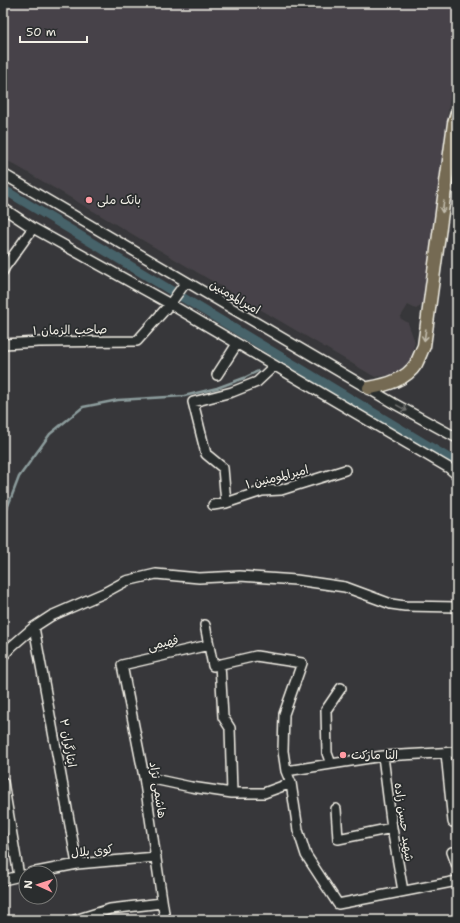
<svg xmlns="http://www.w3.org/2000/svg" width="460" height="923" font-family="'Shantell Sans','Playpen Sans Arabic',sans-serif">
  <style>
    .built { fill: #474348 }
    .lines { fill: none; stroke-linecap: round; stroke-linejoin: round }
    .stream { stroke: #8c9c9c; stroke-width: 2.5 }
    .canal { stroke: #46636a; stroke-width: 9 }
    .minor-casing { stroke: #f4f1e8; stroke-width: 12 }
    .major-casing { stroke: #f4f1e8; stroke-width: 15 }
    .minor { stroke: #2a2d2e; stroke-width: 9 }
    .major { stroke: #746b52; stroke-width: 12 }
    .oneway { stroke: #c1bbac }
    .oneway2 { stroke: #71726f }
    .poi-dot { fill: #ff9aa2; stroke: #2a2d2e; stroke-width: 1.5 }
    .labels { text-anchor: middle; stroke-width: 3.5; stroke-linejoin: round; paint-order: stroke }
    .poi-label { font-size: 12px; fill: #f4f1e8; stroke: #2a2d2e; text-anchor: start }
    .street-label { font-size: 12px; fill: #f4f1e8; stroke: #2a2d2e }
  </style>
  <rect width="100%" height="100%" fill="#37373a"/>
  <filter id="ink" filterUnits="userSpaceOnUse"><feTurbulence type="fractalNoise" baseFrequency=".025" numOctaves="2"/><feDisplacementMap in="SourceGraphic" scale="8" xChannelSelector="R" yChannelSelector="G"/><feConvolveMatrix kernelMatrix="1 2 1 2 8 2 1 2 1" color-interpolation-filters="sRGB"/></filter>
  <g filter="url(#ink)">
    <!-- built -->
    <path class="built" d="M 3,3 L 457,3 L 457,40 L 424,304 L 416,309 L 408,305 L 400,318 L 408,323 L 415,342 L 409,363 L 392,375 L 375,377 L 3,158 Z"/>
    <g class="lines">
      <!-- stream -->
      <path class="stream" d="M 3,519 L 19,477 L 50,434 L 83,407 L 118,400 L 184,396 L 217,388 L 244,378 L 258,371"/>
      <!-- canal -->
      <path class="canal" d="M 3,189 L 457,463"/>
      <!-- minor casing -->
      <g class="minor-casing">
        <path id="minor" d="M 3,174 L 393,403 L 457,438
          M 3,208 L 33,228 L 170,304 L 449,468 L 457,475
          M 3,271 L 5,267 L 33,228
          M 3,344 L 39,342 L 137,341 L 170,304 L 186,282
          M 217,375 L 237,344
          M 226,503 L 223,468 L 206,454 L 193,402 L 232,392 L 257,382 L 274,366
          M 213,505 L 226,503 L 262,491 L 281,490 L 345,470
          M 205,625 L 213,666 L 256,656 L 302,663 L 284,714 L 283,751 L 286,771 L 291,783 L 298,830 L 306,855 L 338,904 L 457,881
          M 34,627 L 77,864
          M 3,656 L 12,646 L 34,627 L 51,616 L 104,593 L 126,581 L 156,574 L 199,578 L 240,576 L 296,580 L 345,587 L 391,604 L 405,606 L 457,607
          M 220,664 L 223,717 L 230,728 L 232,793
          M 446,753 L 453,822 L 457,822
          M 383,756 L 392,828 L 403,891
          M 331,764 L 327,753 L 326,710 L 341,688
          M 286,771 L 383,756 L 457,752
          M 144,777 L 191,787 L 232,793 L 264,793 L 291,783
          M 3,782 L 19,876
          M 336,809 L 338,839 L 392,828
          M 452,852 L 457,866
          M 31,873 L 77,864 L 156,857
          M 3,880 L 25,875
          M 75,920 L 110,909 L 162,903
          M 165,920 L 144,777 L 122,665 L 209,645"/>
      </g>
      <!-- major casing -->
      <g class="major-casing">
        <path id="major" d="M 369,388 C 386,385 406,380 416,364 C 419,358 421,352 424,346 L 454,123 L 457,113"/>
      </g>
      <!-- minor -->
      <use href="#minor" class="minor"/>
      <!-- major -->
      <use href="#major" class="major"/>
    </g>
    <!-- one-way arrows -->
    <defs><path id="oneway-shaft" d="M-6 0H5M1.5-3L5.5 0L1.5 3" fill="none" stroke-width="1.6" stroke-linecap="round" stroke-linejoin="round"/></defs>
    <g class="oneway">
      <use href="#oneway-shaft" transform="translate(443 207) rotate(98)"/>
      <use href="#oneway-shaft" transform="translate(425 335) rotate(98)"/>
    </g>
    <use class="oneway2" href="#oneway-shaft" transform="translate(402 408) rotate(29)"/>
  </g>
  <!-- markers -->
  <g class="poi-dot">
    <circle cx="89" cy="200" r="4"/>
    <circle cx="343" cy="755" r="4"/>
  </g>
  <g class="labels">
    <!-- poi labels -->
    <g class="poi-label">
      <text x="97" y="204">بانک ملی</text>
      <text x="351" y="759">النا مارکت</text>
    </g>
    <!-- street labels -->
    <g class="street-label">
      <text transform="translate(235 297) rotate(30)" y="4">امیرالمومنین</text>
      <text transform="translate(70 330) rotate(-1)" y="4">صاحب الزمان ۱</text>
      <text transform="translate(277 477) rotate(-14)" y="4">امیرالمومنین ۱</text>
      <text transform="translate(163 643) rotate(-13)" y="4">فهیمی</text>
      <text transform="translate(68 743) rotate(80)" y="4">ایثارگران ۲</text>
      <text transform="translate(158 790) rotate(81)" y="4">هاشمی نژاد</text>
      <text transform="translate(404 822) rotate(82)" y="4">شهید حسن زاده</text>
      <text transform="translate(92 851) rotate(-6)" y="4">کوی بلال</text>
    </g>
  </g>
  <!-- margin -->
  <rect width="460" height="923" fill="none" stroke="#2a2d2e" stroke-width="16"/>
  <rect x="8" y="8" width="444" height="907" fill="none" stroke="#f4f1e8" stroke-width="1.5" filter="url(#ink)"/>
  <!-- north arrow -->
  <g transform="translate(38 885) rotate(273)"><circle r="19" fill="#2a2d2e" stroke="#7b7b78"/>
  <path d="M0-3L7 15L0 10L-7 15Z" fill="#ff9aa2"/>
  <text y="-6" font-size="11" font-weight="bold" text-anchor="middle" fill="#f4f1e8">N</text>
  </g>
  <!-- scale -->
  <path d="M20 36v6h67v-6" fill="none" stroke="#f4f1e8" stroke-width="2"/>
  <text x="26" y="36" font-size="12" fill="#f4f1e8" stroke="#2a2d2e" stroke-width="3" paint-order="stroke">50 m</text>
</svg>
